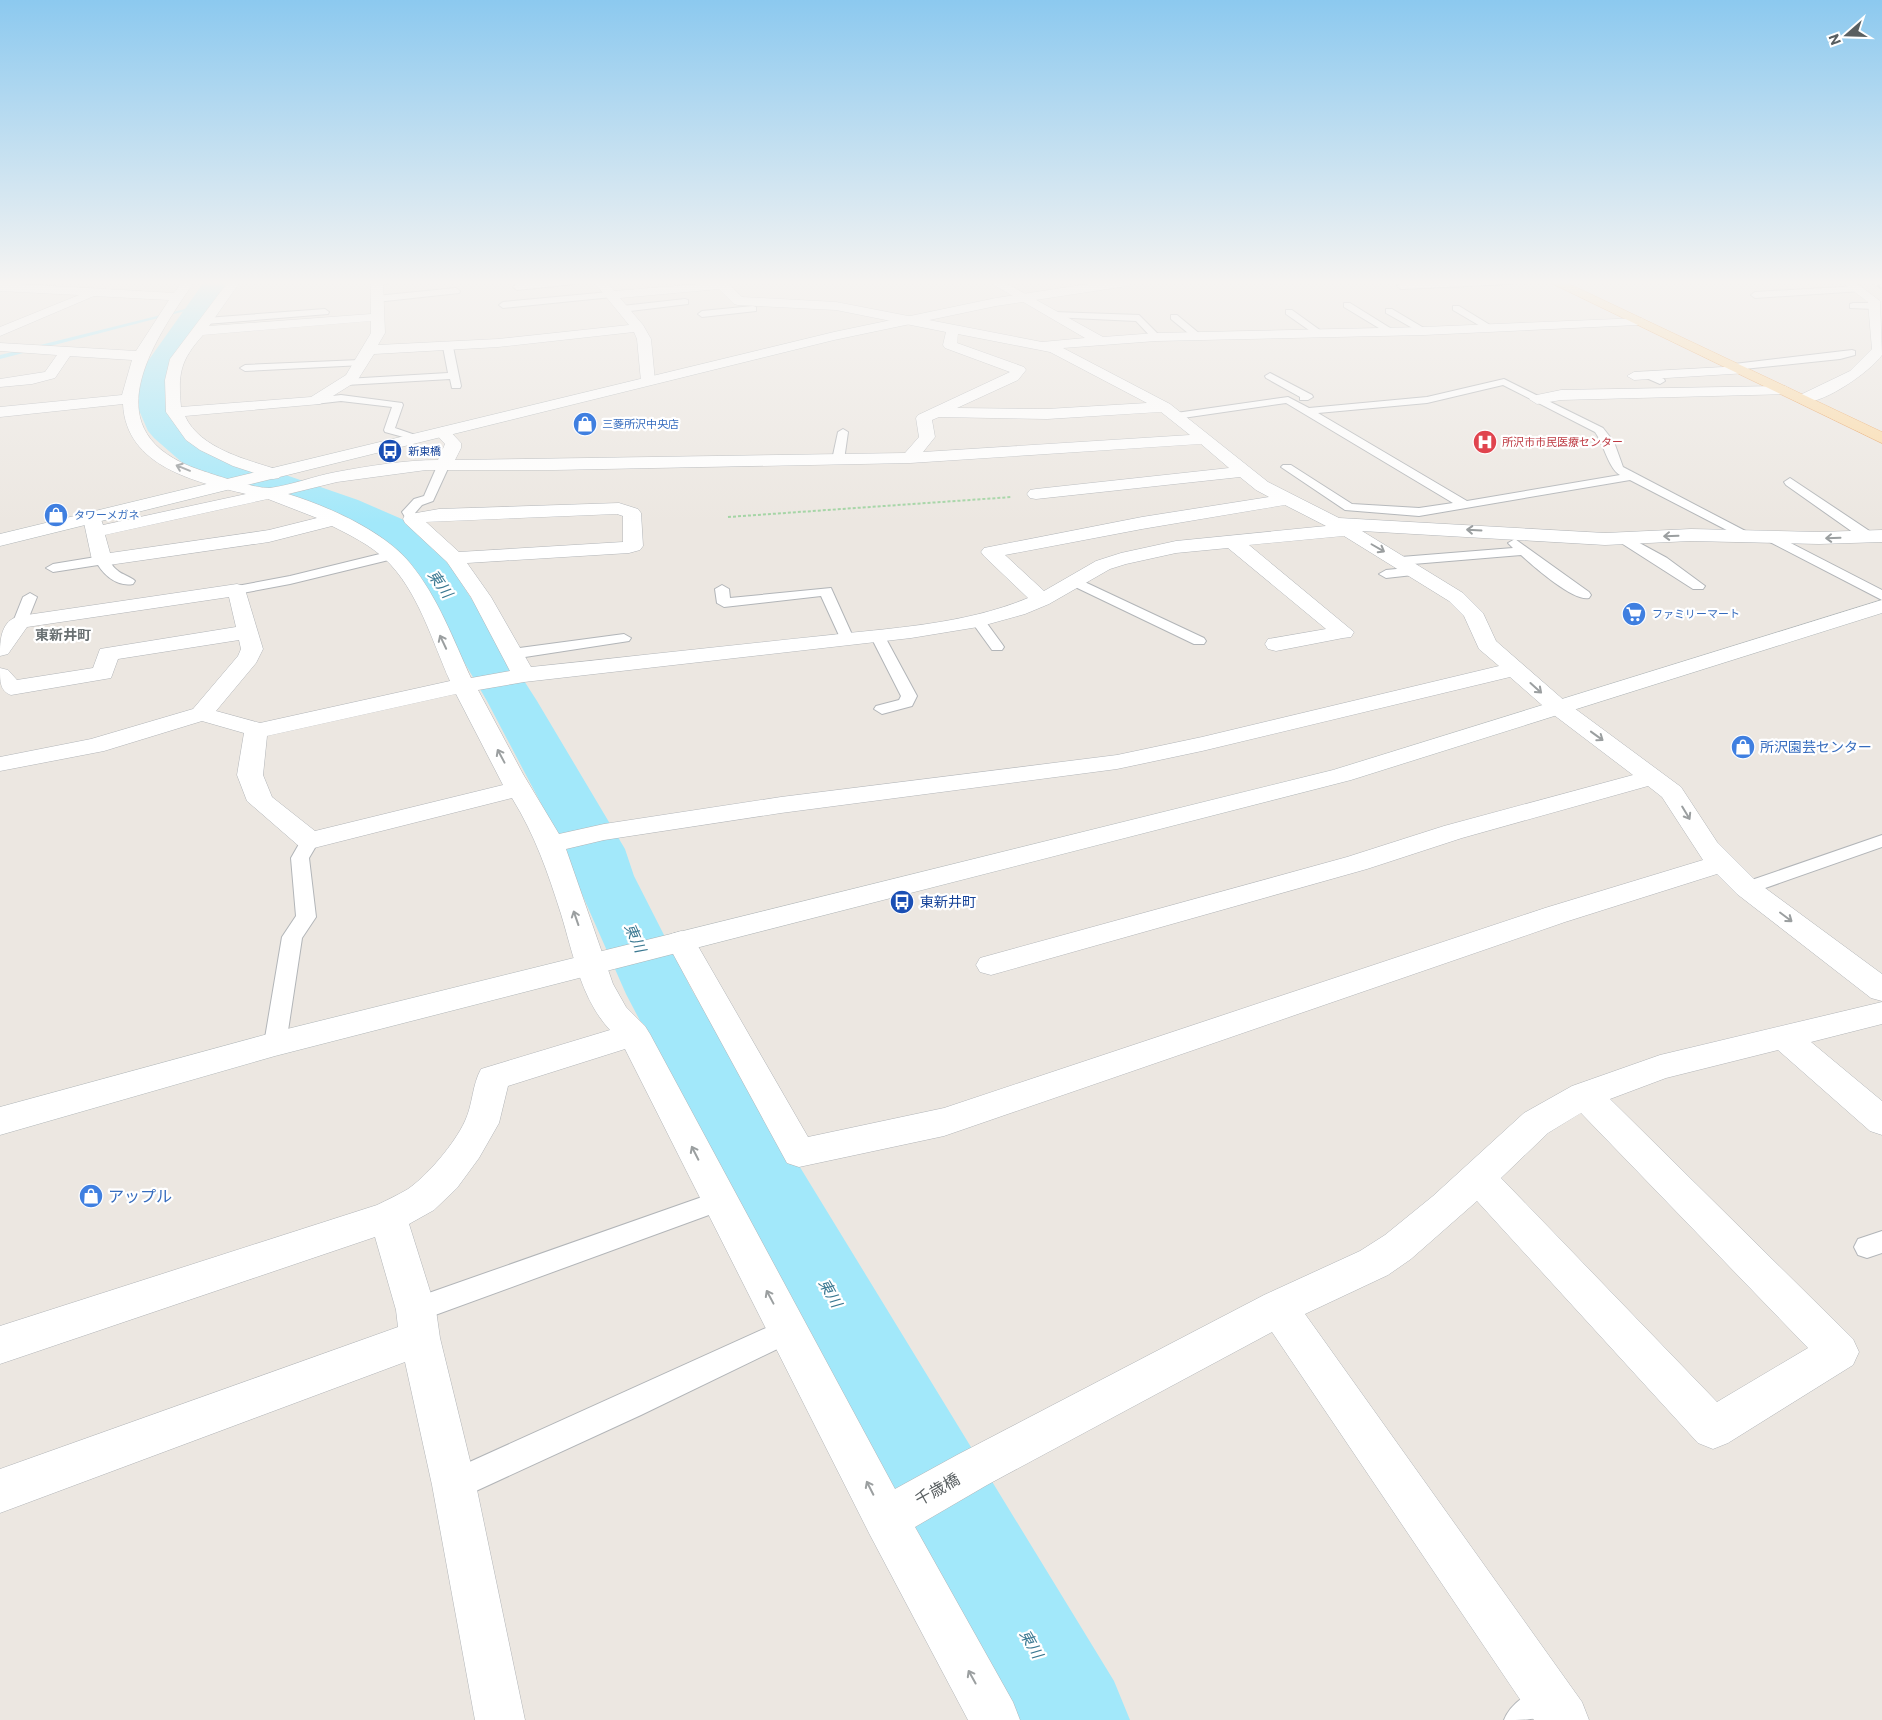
<svg xmlns="http://www.w3.org/2000/svg" width="1882" height="1720" font-family="Commissioner,'Noto Sans JP',sans-serif">
  <style>
    .lines { fill: none; stroke-linecap: round; stroke-linejoin: round }
    .stream { fill: #a2e8fa; fill-rule: evenodd }
    .river { fill: #a2e8fa; fill-rule: evenodd }
    .lane-casing { stroke: #b2b5b8; stroke-width: 2 }
    .street-casing { stroke: #b2b5b8; stroke-width: 1 }
    .secondary-casing { stroke: #b0b6b8; stroke-width: 1 }
    .primary-casing { stroke: #eaa25c; stroke-width: 1 }
    .path { stroke: #a2d4a3; stroke-width: 2; stroke-dasharray: 3 2; stroke-linecap: butt }
    .lane { fill: #fff; fill-rule: evenodd }
    .street { fill: #fff; fill-rule: evenodd }
    .secondary { fill: #fff; fill-rule: evenodd }
    .primary { fill: #fbdaa7; fill-rule: evenodd }
    .rail-casing { stroke: #b0b1b1; stroke-width: 2.5 }
    .rail { stroke: #fff; stroke-width: 2; stroke-dasharray: 5.5; stroke-linecap: butt }
    .oneway { stroke: #9b9fa0 }
    .labels { text-anchor: middle; stroke-width: 4.5; stroke-linejoin: round; paint-order: stroke }
    .far-shop-label { font-size: 11px; fill: #366cbe; stroke: #fff; text-anchor: start }
    .far-health-label { font-size: 11px; fill: #be3a42; stroke: #fff; text-anchor: start }
    .far-transit-label { font-size: 11px; fill: #164399; stroke: #fff; text-anchor: start }
    .far-quarter-label { font-size: 14px; font-weight: bold; fill: #6a7173; stroke: #fff }
    .shop-label { font-size: 14px; fill: #366cbe; stroke: #fff; text-anchor: start }
    .transit-label { font-size: 14px; fill: #164399; stroke: #fff; text-anchor: start }
    .water-label { font-size: 15px; font-style: italic; fill: #3a7891; stroke: #fff }
    .near-shop-label { font-size: 16px; fill: #366cbe; stroke: #fff; text-anchor: start }
    .near-street-label { font-size: 16px; fill: #595f61; stroke: #fff }
  </style>
  <rect width="100%" height="100%" fill="#ece7e1"/>
  <g class="lines">
    <!-- stream -->
    <path class="stream" d="M 197,306 L 201,307 L 0,359 L 0,355 Z"/>
    <!-- river -->
    <path class="river" d="M 204,282 L 230,282 L 175,368 L 168,389 L 172,408 L 181,425 L 211,449 L 358,500 L 411,523 L 451,567 L 537,701 L 625,849 L 634,876 L 693,992 L 1114,1681 L 1130,1720 L 1015,1720 L 681,1099 L 626,994 L 574,876 L 565,849 L 487,701 L 417,582 L 383,541 L 330,516 L 185,465 L 154,438 L 148,431 L 138,408 L 136,389 L 143,368 Z"/>
    <!-- lane casing -->
    <g class="lane-casing">
      <path id="lane" d="M 373,282 L 393,282 L 377,285 Z
        M 545,282 L 578,282 L 574,284 L 517,290 L 513,287 L 517,284 Z
        M 1440,282 L 1515,282 L 1511,284 L 1401,289 L 1397,286 L 1401,283 Z
        M 1859,286 L 1862,287 L 1862,291 L 1755,298 L 1751,295 L 1755,292 Z
        M 456,288 L 460,291 L 459,293 L 376,302 L 372,299 L 376,296 Z
        M 609,292 L 613,295 L 612,297 L 503,308 L 499,305 L 503,302 Z
        M 685,299 L 688,300 L 688,304 L 622,312 L 618,309 L 622,306 Z
        M 1344,303 L 1350,303 L 1395,331 L 1387,333 L 1344,307 Z
        M 1853,303 L 1875,303 L 1879,306 L 1875,309 L 1850,308 L 1850,304 Z
        M 753,306 L 756,307 L 756,311 L 702,317 L 698,314 L 702,311 Z
        M 1453,306 L 1459,306 L 1495,328 L 1487,330 L 1453,310 Z
        M 325,309 L 329,312 L 328,314 L 206,324 L 202,321 L 206,318 Z
        M 1386,309 L 1392,309 L 1429,331 L 1421,333 L 1386,313 Z
        M 1286,310 L 1292,310 L 1324,333 L 1316,335 L 1286,314 Z
        M 1054,312 L 1139,315 L 1161,337 L 1153,339 L 1136,321 L 1051,317 L 1051,313 Z
        M 1171,315 L 1177,315 L 1200,334 L 1200,338 L 1194,338 L 1171,319 Z
        M 448,344 L 453,347 L 461,386 L 460,388 L 452,388 L 450,379 L 346,385 L 341,382 L 346,379 L 448,373 L 443,347 Z
        M 1852,350 L 1855,351 L 1855,355 L 1840,359 L 1734,370 L 1729,367 L 1734,364 Z
        M 360,360 L 363,361 L 363,365 L 245,371 L 240,368 L 245,365 Z
        M 1648,372 L 1664,379 L 1665,381 L 1660,384 L 1644,377 L 1644,373 Z
        M 1270,373 L 1312,395 L 1313,397 L 1308,400 L 1300,400 L 1300,397 L 1266,378 L 1265,376 Z
        M 1504,379 L 1603,428 L 1614,442 L 1623,467 L 1755,536 L 1754,539 L 1744,539 L 1630,480 L 1419,516 L 1345,510 L 1281,467 L 1283,465 L 1291,465 L 1352,504 L 1419,508 L 1453,503 L 1286,403 L 1176,419 L 1171,416 L 1176,413 L 1288,397 L 1309,408 L 1427,397 ZM 1503,385 L 1595,432 C 1604,444 1608,468 1620,475 L 1467,501 L 1318,413 L 1427,403 Z
        M 341,395 L 402,403 L 403,405 L 395,428 L 424,438 L 418,441 L 385,432 L 384,430 L 392,407 L 341,401 L 315,404 L 310,401 L 315,398 Z
        M 843,429 L 848,432 L 844,460 L 838,463 L 832,460 L 838,432 Z
        M 444,461 L 450,464 L 433,501 L 422,505 L 415,513 L 418,519 L 416,522 L 408,522 L 402,512 L 414,499 L 424,496 L 438,464 Z
        M 1790,478 L 1874,534 L 1875,537 L 1874,540 L 1864,540 L 1786,485 L 1784,482 Z
        M 1771,533 L 1882,590 L 1882,600 L 1766,540 L 1765,537 L 1766,534 Z
        M 1623,534 L 1667,558 L 1705,586 L 1703,589 L 1693,589 L 1618,541 L 1617,538 L 1618,535 Z
        M 1515,539 L 1589,592 L 1591,595 L 1589,598 C 1574,602 1533,566 1521,555 L 1401,565 L 1394,561 L 1401,557 L 1513,548 L 1508,543 Z
        M 392,551 L 399,555 L 397,558 L 290,584 L 237,594 L 230,590 L 237,586 L 290,576 Z
        M 102,556 C 110,558 111,566 117,570 C 122,575 130,576 135,581 L 133,584 C 118,587 105,576 98,565 L 53,572 L 46,568 L 53,564 Z
        M 1417,567 L 1424,571 L 1422,574 L 1386,578 L 1379,574 L 1386,570 Z
        M 1074,577 L 1204,638 L 1206,641 L 1204,644 L 1194,644 L 1069,584 L 1067,581 Z
        M 722,585 L 729,589 L 730,598 L 831,588 L 854,639 L 852,642 L 842,642 L 821,596 L 724,607 L 717,603 L 715,589 Z
        M 30,593 L 37,597 L 27,622 L 25,625 L 15,625 L 13,622 L 23,597 Z
        M 978,617 L 983,618 L 1002,644 L 1004,647 L 1002,650 L 992,650 L 971,621 Z
        M 877,631 L 884,635 L 917,696 L 912,706 L 882,714 L 874,709 L 876,706 L 899,700 L 901,696 L 870,635 Z
        M 624,634 L 631,638 L 629,641 L 512,659 L 504,654 L 512,649 Z
        M 310,835 L 317,837 L 319,841 L 309,858 L 316,917 L 302,938 L 286,1044 L 283,1050 L 275,1052 L 267,1050 L 264,1044 L 282,937 L 296,916 L 291,858 L 303,837 Z
        M 1882,835 L 1882,847 L 1754,892 L 1747,894 L 1740,892 L 1737,888 L 1740,884 Z
        M 719,1191 L 728,1194 L 731,1201 L 728,1208 L 416,1322 L 406,1319 L 403,1310 L 406,1301 Z
        M 1882,1231 L 1882,1253 L 1867,1258 L 1858,1255 L 1854,1247 L 1858,1239 Z
        M 788,1318 L 798,1321 L 802,1330 L 798,1339 L 641,1415 L 465,1496 L 454,1500 L 443,1496 L 439,1485 L 443,1474 Z
        M 1549,1683 L 1561,1688 L 1566,1700 C 1554,1720 1530,1720 1504,1720 C 1511,1702 1531,1691 1549,1683 Z"/>
    </g>
    <!-- street casing -->
    <g class="street-casing">
      <path id="street" d="M 182,282 L 194,282 C 151,345 91,433 200,470 C 215,475 256,489 270,488 C 292,485 314,476 336,472 C 369,466 405,460 438,460 L 445,444 L 434,432 L 442,427 L 448,429 L 461,443 L 461,448 L 455,460 L 905,453 L 919,437 L 916,418 L 918,415 L 1010,372 L 945,348 L 943,345 L 946,332 L 836,310 L 738,305 L 734,304 L 719,289 L 620,298 L 643,325 L 651,339 L 655,381 L 653,384 L 648,385 L 641,381 L 637,339 L 634,332 L 498,347 L 374,354 L 357,381 L 320,404 L 185,416 C 200,449 248,460 279,470 L 282,474 L 279,478 L 273,479 L 233,466 L 200,450 L 186,440 L 166,412 L 165,380 L 170,359 L 228,282 L 240,282 L 209,326 L 371,314 L 371,282 L 383,282 L 385,333 L 378,345 L 498,339 L 629,325 L 594,282 L 607,282 L 614,291 L 726,282 L 742,297 L 836,302 L 1042,342 L 1085,338 L 989,282 L 1004,282 L 1103,337 L 1156,333 L 1424,327 L 1642,318 L 1644,321 L 1642,324 L 1637,325 L 1424,335 L 1156,341 L 1063,348 L 1170,404 L 1268,482 L 1339,518 L 1605,533 L 1691,529 L 1819,532 L 1882,530 L 1882,542 L 1819,544 L 1691,541 L 1605,545 L 1362,531 L 1463,593 L 1483,613 L 1496,641 L 1566,702 L 1681,787 L 1717,842 L 1757,882 L 1882,974 L 1882,1001 L 1871,998 L 1737,894 L 1717,874 L 1565,922 L 944,1136 L 799,1167 L 787,1163 L 666,941 L 671,934 L 681,931 L 691,934 L 808,1137 L 944,1108 L 1545,908 L 1703,860 L 1662,797 L 1648,786 L 1462,838 L 1367,869 L 991,975 L 980,972 L 976,965 L 980,958 L 1347,857 L 1444,826 L 1633,775 L 1550,712 L 1510,677 L 1202,751 L 1117,769 L 781,813 L 604,840 L 566,849 L 613,984 L 626,1007 L 645,1026 L 650,1034 L 895,1489 L 957,1455 L 1264,1295 L 1360,1251 L 1385,1235 L 1433,1196 L 1524,1113 L 1572,1086 L 1660,1055 L 1882,1002 L 1882,1024 L 1811,1042 L 1882,1101 L 1882,1135 L 1870,1131 L 1778,1050 L 1666,1078 L 1610,1099 L 1853,1339 L 1859,1352 L 1853,1365 L 1728,1443 L 1713,1449 L 1698,1443 L 1477,1201 L 1411,1259 L 1388,1275 L 1305,1314 L 1582,1702 L 1589,1720 L 1534,1720 L 1272,1332 L 987,1485 L 915,1527 L 1013,1702 L 1020,1720 L 968,1720 L 870,1535 L 625,1049 L 508,1086 L 499,1123 L 479,1158 L 457,1188 L 434,1210 L 409,1224 L 436,1310 L 440,1338 L 476,1485 L 525,1720 L 475,1720 L 432,1485 L 405,1362 L 0,1513 L 0,1469 L 398,1327 L 396,1310 L 375,1237 L 0,1364 L 0,1326 L 377,1205 C 387,1200 398,1195 408,1189 C 428,1175 455,1143 465,1121 C 473,1104 472,1085 481,1069 L 610,1030 C 581,999 573,953 561,914 C 548,873 535,835 512,798 L 310,849 L 300,847 L 247,801 L 237,775 L 244,733 L 202,721 L 104,751 L 0,771 L 0,757 L 91,739 L 193,709 L 238,656 L 241,649 L 239,640 L 118,659 L 111,678 L 11,695 C 0,691 0,682 0,668 L 8,670 L 17,680 L 93,668 L 100,649 L 236,627 L 229,597 L 27,627 L 8,654 L 0,656 C 0,639 1,620 20,616 L 237,584 L 244,586 L 263,649 L 256,663 L 216,711 L 260,723 L 450,681 C 432,641 418,590 385,559 C 370,545 350,535 332,526 L 269,542 L 102,566 L 95,564 L 92,560 L 83,518 L 85,514 L 99,514 L 103,525 L 246,494 C 196,482 126,467 123,404 L 0,417 L 0,407 L 122,395 L 132,360 L 70,356 L 55,378 L 32,384 L 0,387 L 0,379 L 45,372 L 57,355 L 0,351 L 0,343 L 136,351 L 169,300 L 94,296 L 0,336 L 0,327 L 79,295 L 0,291 L 0,283 L 174,293 ZM 371,321 L 371,333 L 346,375 L 311,397 L 181,407 C 178,373 180,361 203,335 ZM 958,334 L 1050,352 L 1147,403 L 1047,409 L 957,408 L 1018,380 L 1026,370 L 1024,367 L 957,343 ZM 1161,412 L 1190,435 L 923,452 L 935,437 L 932,420 L 939,417 L 1047,419 ZM 1201,444 L 1229,468 L 1036,489 L 1030,490 L 1027,494 L 1030,498 L 1036,499 L 1240,477 L 1256,490 L 1269,497 L 1142,517 L 984,548 L 981,552 L 984,556 L 1028,598 C 963,625 890,628 821,636 C 724,646 628,657 531,667 L 491,597 L 467,563 L 629,553 L 640,550 L 643,546 L 641,513 L 638,509 L 619,503 L 439,509 L 405,515 L 403,519 L 405,523 L 447,562 L 471,597 L 510,671 L 471,678 C 453,639 438,597 410,563 C 384,531 327,506 288,494 L 337,482 L 426,470 L 554,470 L 910,463 ZM 268,499 L 317,518 L 269,530 L 110,553 L 105,535 ZM 1285,505 L 1326,526 L 1176,541 L 1121,553 L 1096,561 L 1044,591 L 1005,555 L 1142,529 ZM 617,514 L 623,516 L 623,542 L 459,552 L 426,522 ZM 1344,536 L 1449,601 L 1464,616 L 1479,649 L 1499,666 L 1202,737 L 1117,755 L 781,797 L 604,824 L 559,834 L 523,774 L 478,690 L 524,682 L 911,638 L 978,627 L 1025,614 L 1049,604 L 1110,569 L 1126,564 L 1176,553 L 1228,548 L 1326,629 L 1268,639 L 1265,644 L 1268,649 L 1276,651 L 1343,638 L 1351,637 L 1354,632 L 1249,545 ZM 456,694 L 503,785 L 315,831 L 272,797 L 263,775 L 267,736 ZM 1581,1113 L 1808,1348 L 1717,1402 L 1501,1178 L 1548,1133 Z
        M 1841,282 L 1855,282 L 1880,301 L 1882,355 C 1870,372 1819,408 1798,402 L 1795,399 L 1798,396 L 1850,371 L 1872,349 L 1868,302 Z
        M 1742,366 L 1747,367 L 1749,370 L 1747,373 L 1634,380 L 1627,376 L 1634,372 Z
        M 1785,386 L 1793,391 L 1790,394 L 1561,400 L 1537,404 L 1529,399 L 1532,396 L 1561,390 Z"/>
    </g>
    <!-- secondary casing -->
    <g class="secondary-casing">
      <path id="secondary" d="M 1102,282 L 1133,282 L 1127,286 L 996,306 L 834,340 L 0,546 L 0,534 L 834,332 L 996,298 Z
        M 1882,600 L 1882,613 L 1351,780 L 275,1056 L 0,1135 L 0,1107 L 275,1032 L 1333,770 Z"/>
    </g>
    <!-- primary casing -->
    <g class="primary-casing">
      <path id="primary" d="M 1549,282 L 1565,282 L 1882,432 L 1882,443 Z"/>
    </g>
    <!-- path -->
    <path class="path" d="M 728,517 L 1012,497"/>
    <!-- lane -->
    <use href="#lane" class="lane"/>
    <!-- street -->
    <use href="#street" class="street"/>
    <!-- secondary -->
    <use href="#secondary" class="secondary"/>
    <!-- primary -->
    <use href="#primary" class="primary"/>
    <!-- rail casing -->
    <g class="rail-casing">
      <path id="rail" d="M 1873,282 L 1882,289"/>
    </g>
    <!-- rail -->
    <use href="#rail" class="rail"/>
  </g>
  <!-- one-way arrows -->
  <defs><path id="oneway-shaft" d="M-6 0H5M1.5-3L5.5 0L1.5 3" fill="none" stroke-width="1.6" stroke-linecap="round" stroke-linejoin="round" transform="scale(1.25)"/></defs>
  <g class="oneway">
    <use href="#oneway-shaft" transform="translate(183 468) rotate(-158)"/>
    <use href="#oneway-shaft" transform="translate(1474 530) rotate(-177)"/>
    <use href="#oneway-shaft" transform="translate(1671 536) rotate(178)"/>
    <use href="#oneway-shaft" transform="translate(1833 538) rotate(178)"/>
    <use href="#oneway-shaft" transform="translate(1378 548) rotate(30)"/>
    <use href="#oneway-shaft" transform="translate(443 642) rotate(-115)"/>
    <use href="#oneway-shaft" transform="translate(1536 688) rotate(42)"/>
    <use href="#oneway-shaft" transform="translate(1597 736) rotate(36)"/>
    <use href="#oneway-shaft" transform="translate(501 756) rotate(-118)"/>
    <use href="#oneway-shaft" transform="translate(1686 813) rotate(59)"/>
    <use href="#oneway-shaft" transform="translate(1786 917) rotate(37)"/>
    <use href="#oneway-shaft" transform="translate(576 918) rotate(-109)"/>
    <use href="#oneway-shaft" transform="translate(695 1153) rotate(-117)"/>
    <use href="#oneway-shaft" transform="translate(770 1297) rotate(-118)"/>
    <use href="#oneway-shaft" transform="translate(870 1488) rotate(-117)"/>
    <use href="#oneway-shaft" transform="translate(972 1677) rotate(-119)"/>
  </g>
  <!-- sky -->
  <linearGradient id="sky" x2="0" y2="1"><stop stop-color="#8cc9ef"/><stop offset="0.54" stop-color="#f6f4f2"/><stop offset="1" stop-color="#f6f4f2" stop-opacity="0"/></linearGradient>
  <rect width="1882" height="523" fill="url(#sky)"/>
  <!-- icons -->
  <defs>
    <g id="shop-disc" transform="scale(1.25)"><circle r="9.5" fill="#3f7fe0" stroke="#fff"/><path d="M-5-2.5h2.3a2.7 3.5 0 0 1 5.4 0H5L5.5 6h-11ZM-1.5-2.5h3a1.5 2.3 0 0 0-3 0Z" fill="#fff"/></g>
    <g id="hospital-disc" transform="scale(1.25)"><circle r="9.5" fill="#e0444e" stroke="#fff"/><path d="M-5-5h3v3.5h4V-5h3V5h-3V1.5h-4V5h-3Z" fill="#fff"/></g>
    <g id="bus-disc" transform="scale(1.25)"><circle r="9.5" fill="#1a4fb4" stroke="#fff"/><path d="M-5-6H5V4H4V6H2V4H-2V6H-4V4H-5ZM-3.5-4V0h7V-4ZM-3.5 1.2v1.5H-2V1.2ZM2 1.2v1.5H3.5V1.2Z" fill="#fff"/></g>
    <g id="supermarket-disc" transform="scale(1.25)"><circle r="9.5" fill="#3f7fe0" stroke="#fff"/><path d="M-6-5.5h2.5l.6 2H6L4.5 2H-2.5L-4.4-4H-6ZM-1.5 3.2a1.3 1.3 0 1 0 .1 0ZM3 3.2a1.3 1.3 0 1 0 .1 0Z" fill="#fff"/></g>
  </defs>
  <g fill-rule="evenodd">
    <use href="#shop-disc" x="585" y="424"/>
    <use href="#hospital-disc" x="1485" y="442"/>
    <use href="#bus-disc" x="390" y="451"/>
    <use href="#shop-disc" x="56" y="515"/>
    <use href="#supermarket-disc" x="1634" y="614"/>
    <use href="#shop-disc" x="1743" y="747"/>
    <use href="#bus-disc" x="902" y="902"/>
    <use href="#shop-disc" x="91" y="1196"/>
  </g>
  <g class="labels">
    <!-- far-shop labels -->
    <g class="far-shop-label">
      <text x="602" y="428">三菱所沢中央店</text>
      <text x="74" y="519">タワーメガネ</text>
      <text x="1652" y="618">ファミリーマート</text>
    </g>
    <!-- far-health labels -->
    <g class="far-health-label">
      <text x="1502" y="446">所沢市市民医療センター</text>
    </g>
    <!-- far-transit labels -->
    <g class="far-transit-label">
      <text x="408" y="455">新東橋</text>
    </g>
    <!-- far-quarter labels -->
    <g class="far-quarter-label">
      <text x="63" y="640">東新井町</text>
    </g>
    <!-- shop labels -->
    <g class="shop-label">
      <text x="1760" y="752">所沢園芸センター</text>
    </g>
    <!-- transit labels -->
    <g class="transit-label">
      <text x="920" y="907">東新井町</text>
    </g>
    <!-- water labels -->
    <g class="water-label">
      <text transform="translate(440 584) rotate(55)" y="5">東川</text>
      <text transform="translate(635 938) rotate(66)" y="5">東川</text>
      <text transform="translate(830 1293) rotate(60)" y="5">東川</text>
      <text transform="translate(1031 1644) rotate(60)" y="5">東川</text>
    </g>
    <!-- near-shop labels -->
    <g class="near-shop-label">
      <text x="108" y="1202">アップル</text>
    </g>
    <!-- near-street labels -->
    <g class="near-street-label">
      <text transform="translate(937 1489) rotate(-29)" y="6">千歳橋</text>
    </g>
  </g>
  <!-- north arrow -->
  <g transform="translate(1847 35) rotate(250)" stroke="#ffffff" stroke-width="4" paint-order="stroke">
  <path d="M0-4L9 19L0 12L-9 19Z" fill="#595f61"/>
  <text y="-8" font-size="14" font-weight="bold" text-anchor="middle" fill="#595f61">N</text>
  </g>
</svg>
